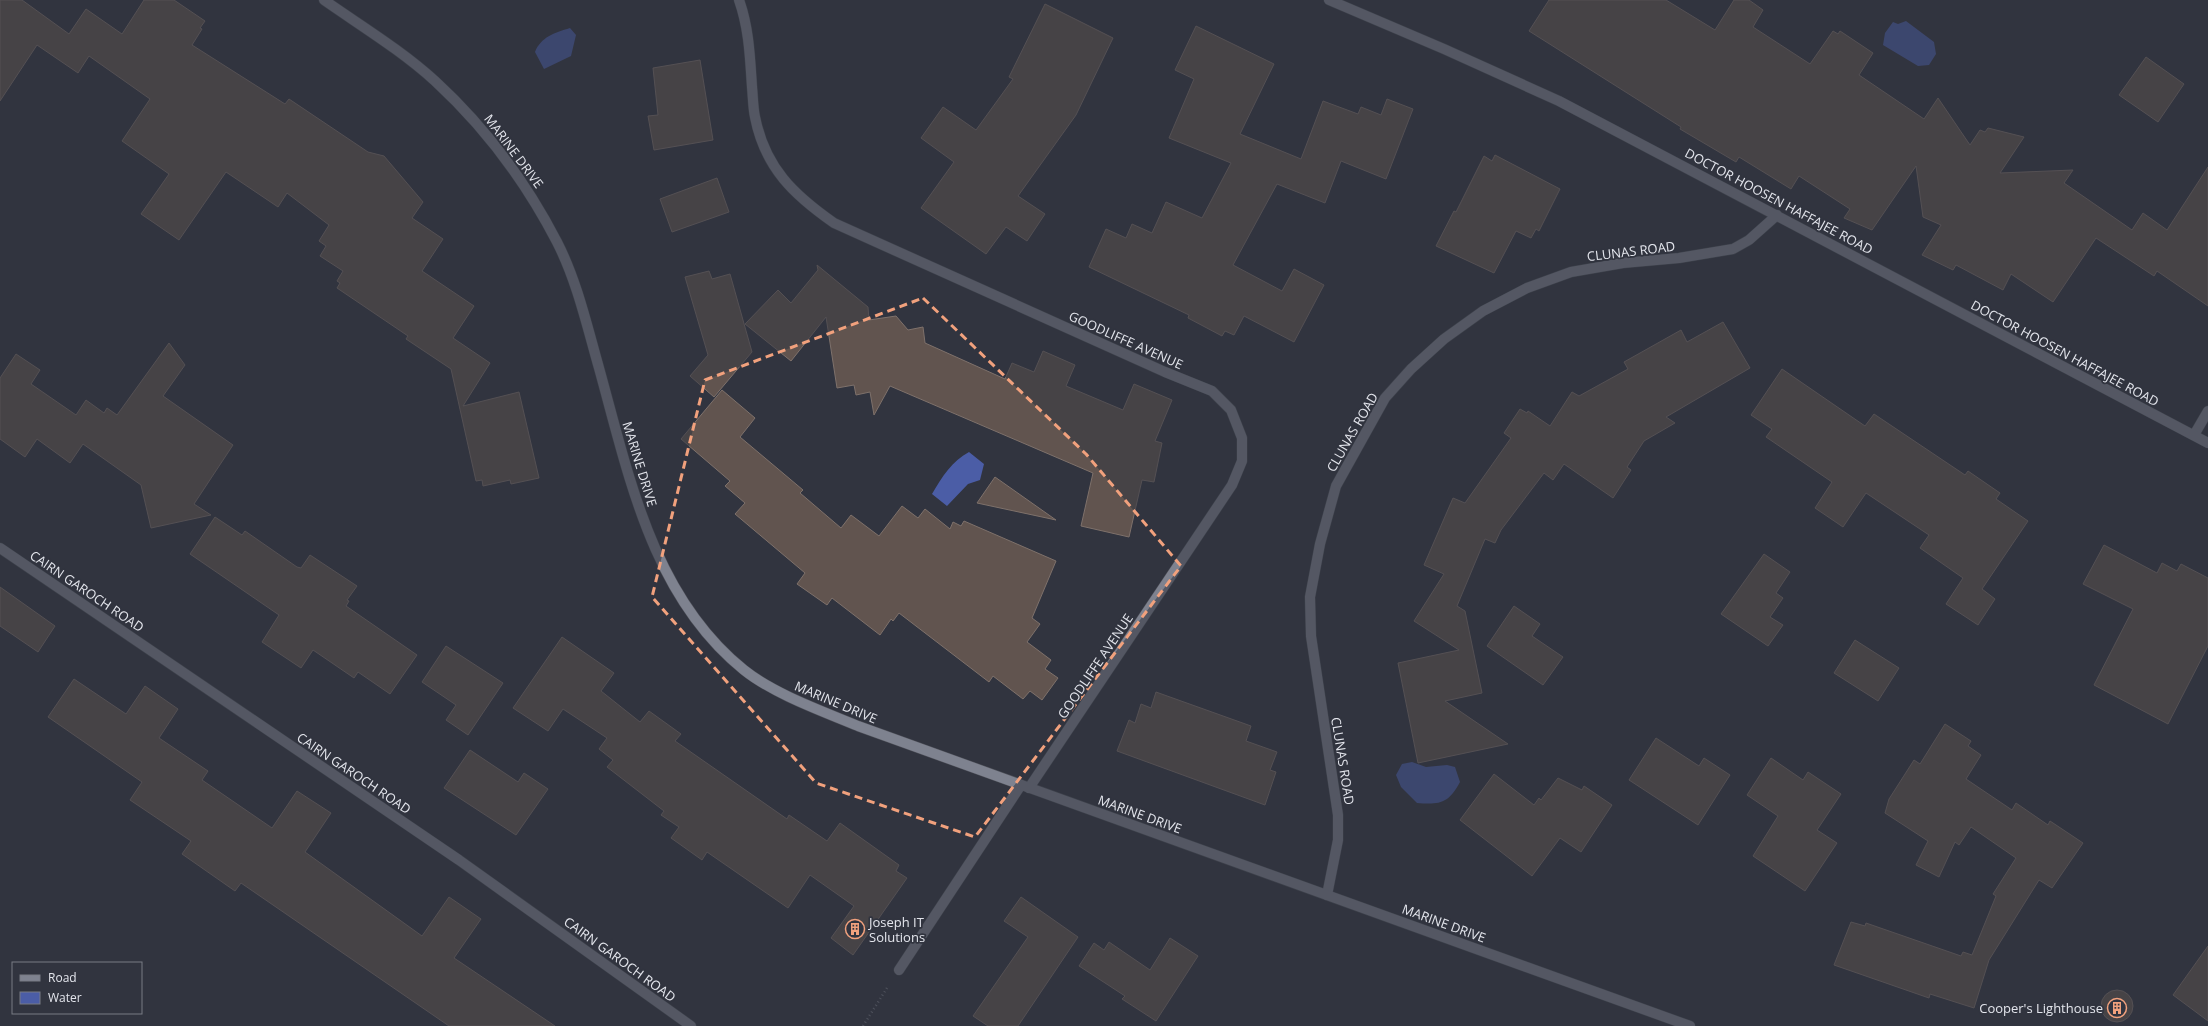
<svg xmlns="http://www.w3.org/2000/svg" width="2208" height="1026" font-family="'Open Sans',sans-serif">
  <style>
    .water { fill: #4b5da6 }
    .building { fill: #61544f; stroke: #7e716b }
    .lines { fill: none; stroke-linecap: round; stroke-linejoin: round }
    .service-casing { stroke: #4e5059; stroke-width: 11 }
    .minor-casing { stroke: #4e5059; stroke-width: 11 }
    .tertiary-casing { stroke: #4e5059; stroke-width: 11 }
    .path { stroke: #72747e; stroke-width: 2.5; stroke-dasharray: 1 3; stroke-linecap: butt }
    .service { stroke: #7e828f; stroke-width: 10 }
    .minor { stroke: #7e828f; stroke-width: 10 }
    .tertiary { stroke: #7e828f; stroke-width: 10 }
    .marked { fill: none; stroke: #f1a17d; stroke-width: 3; stroke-dasharray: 8 5; stroke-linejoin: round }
    .labels { text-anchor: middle; stroke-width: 3.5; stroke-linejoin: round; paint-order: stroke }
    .street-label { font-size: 13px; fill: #e3e5ec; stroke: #31343f }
    .poi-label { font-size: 13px; fill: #e3e5ec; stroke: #31343f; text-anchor: start }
  </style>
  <rect width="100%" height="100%" fill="#31343f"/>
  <!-- water -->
  <path class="water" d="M 1906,21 L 1934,42 L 1936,54 L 1929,65 L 1918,66 L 1883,45 L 1885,33 L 1893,22 L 1898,24 Z
    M 570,28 L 576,35 L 571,56 L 544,69 L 535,52 C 541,37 554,33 570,28 Z
    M 969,452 L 984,464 L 980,480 L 968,484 L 947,506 L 932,494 C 942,477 952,461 969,452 Z
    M 1412,762 L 1426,767 L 1447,765 L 1455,767 L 1460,782 C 1449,803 1440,805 1417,803 L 1401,787 L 1396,775 L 1402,764 Z"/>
  <!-- building -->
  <path class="building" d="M 0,0 L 22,0 L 69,34 L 86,9 L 122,34 L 144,0 L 174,0 L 205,21 L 200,28 L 202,29 L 192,45 L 285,104 L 289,99 L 368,152 L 384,156 L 423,202 L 412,218 L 443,239 L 422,271 L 474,306 L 453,338 L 490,363 L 463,406 L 519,392 L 539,478 L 511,484 L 510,480 L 483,486 L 482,480 L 476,481 L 451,369 L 406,339 L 408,336 L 337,288 L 340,283 L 337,281 L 343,271 L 320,256 L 326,246 L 319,241 L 329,225 L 287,193 L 278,207 L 226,172 L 179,240 L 141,214 L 169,174 L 122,141 L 150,99 L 89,56 L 78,73 L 37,45 L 0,101 Z
    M 1549,0 L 1666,0 L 1715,30 L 1734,0 L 1749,0 L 1763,10 L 1753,27 L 1810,64 L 1833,31 L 1838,34 L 1840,31 L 1873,53 L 1859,75 L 1924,119 L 1938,98 L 1970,145 L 1980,130 L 1985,132 L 1988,128 L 2024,137 L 2000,173 L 2073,170 L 2064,183 L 2132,230 L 2143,213 L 2167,230 L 2208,167 L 2208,306 L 2157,271 L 2154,276 L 2096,238 L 2053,302 L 2011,274 L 2003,290 L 1956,265 L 1953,270 L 1922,255 L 1941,225 L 1923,217 L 1916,166 L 1872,230 L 1844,218 L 1850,209 L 1799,176 L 1791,189 L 1739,157 L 1736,162 L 1680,129 L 1681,127 L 1529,31 Z
    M 1045,4 L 1113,38 L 1076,115 L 1018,196 L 1045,214 L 1027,241 L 1006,227 L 986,254 L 921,208 L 954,162 L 921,138 L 943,107 L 976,130 L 1013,79 L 1009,77 Z
    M 1196,26 L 1274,64 L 1240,134 L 1301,159 L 1323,101 L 1358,114 L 1361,107 L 1381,115 L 1387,99 L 1413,109 L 1386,179 L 1341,161 L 1325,203 L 1277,184 L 1233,265 L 1282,291 L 1294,269 L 1324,285 L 1294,342 L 1244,316 L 1234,335 L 1225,331 L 1222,336 L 1188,318 L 1189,315 L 1089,267 L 1106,229 L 1126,238 L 1132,224 L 1152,233 L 1166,202 L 1202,218 L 1231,163 L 1169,138 L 1194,79 L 1175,70 Z
    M 2146,57 L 2184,84 L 2158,122 L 2119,95 Z
    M 700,60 L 713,140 L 654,150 L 648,116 L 658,115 L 653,68 Z
    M 1495,155 L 1560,189 L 1539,231 L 1536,229 L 1531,238 L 1516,231 L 1494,273 L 1436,246 L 1454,211 L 1456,212 L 1484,156 L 1492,161 Z
    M 717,178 L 729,212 L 672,232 L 660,199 Z
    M 817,265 L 868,307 L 869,320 L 896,316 L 908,330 L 923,327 L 925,343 L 1005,379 L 1012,363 L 1034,372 L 1043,351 L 1075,365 L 1066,386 L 1123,410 L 1134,384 L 1172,400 L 1155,441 L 1162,443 L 1154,482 L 1142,480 L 1129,537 L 1081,526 L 1093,473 L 890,386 L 874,415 L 870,392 L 856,395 L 854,385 L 837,388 L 826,317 L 791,361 L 745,324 L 778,290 L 791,303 L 818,270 Z
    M 709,271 L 712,279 L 730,274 L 752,352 L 714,397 L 690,376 L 708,355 L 685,277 Z
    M 1723,322 L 1750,368 L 1666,417 L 1675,423 L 1644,441 L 1627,467 L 1631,470 L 1613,498 L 1564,464 L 1553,480 L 1544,473 L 1501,530 L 1495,543 L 1485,539 L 1457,606 L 1465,611 L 1482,693 L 1445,701 L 1508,744 L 1418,763 L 1398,663 L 1459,650 L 1414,621 L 1444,574 L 1424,565 L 1453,498 L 1465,503 L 1511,438 L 1504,433 L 1520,409 L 1527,413 L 1528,411 L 1550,426 L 1572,392 L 1579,396 L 1628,369 L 1624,362 L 1681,330 L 1687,342 Z
    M 169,343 L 185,365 L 163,396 L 233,445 L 194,504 L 211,515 L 151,528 L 141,485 L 83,444 L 70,463 L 37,439 L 25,457 L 0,439 L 0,378 L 16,354 L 40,370 L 31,384 L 76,415 L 86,400 L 104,413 L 107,408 L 117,415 Z
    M 1782,369 L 1865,426 L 1874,414 L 1965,475 L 1968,471 L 2000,493 L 1996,499 L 2028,521 L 1982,589 L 1995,599 L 1978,625 L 1946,604 L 1963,578 L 1920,548 L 1929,535 L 1866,493 L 1843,527 L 1815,508 L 1832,482 L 1766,437 L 1772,429 L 1751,415 Z
    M 722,390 L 755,418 L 740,437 L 803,490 L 800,493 L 841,528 L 851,515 L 879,536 L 902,506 L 918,518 L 925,509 L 950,529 L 953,522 L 961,526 L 964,521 L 1056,561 L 1032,618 L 1040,624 L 1027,642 L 1051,660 L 1045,669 L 1058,678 L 1042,700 L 1030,691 L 1023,699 L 993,676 L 989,682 L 899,613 L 893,621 L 891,619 L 880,635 L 832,598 L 827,605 L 797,584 L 805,573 L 735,514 L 745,503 L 725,486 L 730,481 L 681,439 Z
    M 995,477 L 1056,520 L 977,503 Z
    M 215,517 L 242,535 L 245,531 L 297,567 L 301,568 L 310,555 L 357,586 L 347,600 L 349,601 L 346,606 L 417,655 L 390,694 L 358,672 L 354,678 L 313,650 L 301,668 L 262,642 L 279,615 L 190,554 Z
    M 2104,545 L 2157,573 L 2162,563 L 2177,571 L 2181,564 L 2208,578 L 2208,646 L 2168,724 L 2094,685 L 2133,609 L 2083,584 Z
    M 1764,554 L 1790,572 L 1776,593 L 1783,598 L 1770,617 L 1783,625 L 1768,646 L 1721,614 Z
    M 0,587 L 55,626 L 38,652 L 0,626 Z
    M 1514,606 L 1540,624 L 1532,636 L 1563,657 L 1543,685 L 1487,646 Z
    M 562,637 L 614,673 L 601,691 L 640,722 L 649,711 L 681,734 L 675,741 L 787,819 L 789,815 L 827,841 L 840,823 L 899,865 L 896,871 L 907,878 L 853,955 L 831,938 L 854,906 L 810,875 L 788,908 L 707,852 L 702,860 L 671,838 L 679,827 L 661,815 L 664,811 L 607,767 L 613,760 L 599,749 L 607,738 L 563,709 L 548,731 L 513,708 Z
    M 1855,640 L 1899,668 L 1878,701 L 1834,673 Z
    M 446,646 L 503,683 L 468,735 L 446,720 L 456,705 L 422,682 Z
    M 74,679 L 126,714 L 145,686 L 178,709 L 159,738 L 208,771 L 202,780 L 272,828 L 297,791 L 331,813 L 305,852 L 422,936 L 449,897 L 481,919 L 454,958 L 555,1026 L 449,1026 L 241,883 L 235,891 L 182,854 L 191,841 L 130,800 L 142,782 L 48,717 Z
    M 1156,692 L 1251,726 L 1246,741 L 1277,752 L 1270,770 L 1276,772 L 1265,805 L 1117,751 L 1129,720 L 1135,723 L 1141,704 L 1151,708 Z
    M 1945,724 L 1971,741 L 1968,746 L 1981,755 L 1966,779 L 2012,810 L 2016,803 L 2048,825 L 2050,821 L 2083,843 L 2052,888 L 2039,880 L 1989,960 L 1974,1008 L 1930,994 L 1929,998 L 1834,965 L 1851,922 L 1865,926 L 1866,923 L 1961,956 L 1963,952 L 1972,955 L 1996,896 L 1993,894 L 2016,858 L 1971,827 L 1959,845 L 1955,842 L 1939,877 L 1916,865 L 1928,841 L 1885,813 L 1889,799 L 1914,760 L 1920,764 Z
    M 1656,738 L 1699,766 L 1704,758 L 1730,775 L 1698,825 L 1629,780 Z
    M 470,750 L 518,782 L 524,773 L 548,789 L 516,835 L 444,788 Z
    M 1771,758 L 1803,780 L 1808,772 L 1841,794 L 1817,830 L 1837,843 L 1805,891 L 1753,856 L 1778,816 L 1747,795 Z
    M 1494,774 L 1534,805 L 1539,798 L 1541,800 L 1558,778 L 1582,790 L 1584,786 L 1612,805 L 1581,852 L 1560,838 L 1532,876 L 1460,820 Z
    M 1021,897 L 1078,937 L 1018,1026 L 988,1026 L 973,1016 L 1028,937 L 1004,921 Z
    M 1170,938 L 1198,956 L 1156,1021 L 1122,999 L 1125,996 L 1079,966 L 1094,943 L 1104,950 L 1109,942 L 1150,970 Z
    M 2208,946 L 2208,1021 L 2173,995 Z
    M2101 1006a16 16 0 1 1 32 0a16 16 0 1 1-32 0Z"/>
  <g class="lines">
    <!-- service casing -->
    <g class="service-casing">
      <path id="service" d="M 2194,435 L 2208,411
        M 899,970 L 1021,785"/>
    </g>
    <!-- minor casing -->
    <g class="minor-casing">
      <path id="minor" d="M 739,0 C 749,28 750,57 752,87 C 753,97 753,108 755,117 C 765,168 794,195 834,223 L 1165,372 L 1212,391 L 1231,410 L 1242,438 L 1242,461 L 1232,485 L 1029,788
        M 1329,0 L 1444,49 L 1559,101 L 2208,443
        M 0,548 L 459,860 L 691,1026
        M 1327,895 L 1338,840 L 1338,815 L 1311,636 L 1310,597 L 1320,544 L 1336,486 L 1385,398 L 1411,369 L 1444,339 L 1483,311 L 1527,288 L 1571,272 L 1623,263 L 1679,258 L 1733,249 L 1749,240 L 1777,215"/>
    </g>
    <!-- tertiary casing -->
    <g class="tertiary-casing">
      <path id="tertiary" d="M 324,0 C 361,26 401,50 435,81 C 485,127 526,182 557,242 C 577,281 587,326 599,368 C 629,476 652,596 744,670 C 774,694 822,711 858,726 L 1690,1026"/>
    </g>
    <!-- path -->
    <path class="path" d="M 863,1026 L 887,988"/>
    <!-- service -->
    <use href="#service" class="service"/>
    <!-- minor -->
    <use href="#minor" class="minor"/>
    <!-- tertiary -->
    <use href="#tertiary" class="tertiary"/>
  </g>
  <!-- marked area -->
  <path d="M0 0H2208V1026H0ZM 923,298 L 1086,454 L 1181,566 L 975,837 L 816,783 L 652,597 L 705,380 Z" fill="#31343f" fill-opacity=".55" fill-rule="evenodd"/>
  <path class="marked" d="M 923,298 L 1086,454 L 1181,566 L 975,837 L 816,783 L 652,597 L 705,380 Z"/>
  <!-- icons -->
  <defs>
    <g id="building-ring" transform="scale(1)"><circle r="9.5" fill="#31343f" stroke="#f1a17d" stroke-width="1.5"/><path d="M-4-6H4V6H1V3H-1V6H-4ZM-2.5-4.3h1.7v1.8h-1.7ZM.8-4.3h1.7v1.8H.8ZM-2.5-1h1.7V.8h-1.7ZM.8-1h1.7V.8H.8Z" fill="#f1a17d"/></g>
  </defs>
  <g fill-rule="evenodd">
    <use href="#building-ring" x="855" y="929"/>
    <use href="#building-ring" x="2117" y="1008"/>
  </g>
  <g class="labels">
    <!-- street labels -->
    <g class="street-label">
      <text transform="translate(514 151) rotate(53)" y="5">MARINE DRIVE</text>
      <text transform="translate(1779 201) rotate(28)" y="5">DOCTOR HOOSEN HAFFAJEE ROAD</text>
      <text transform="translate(1631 251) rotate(-7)" y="5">CLUNAS ROAD</text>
      <text transform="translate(1126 340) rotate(24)" y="5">GOODLIFFE AVENUE</text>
      <text transform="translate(2065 353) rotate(28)" y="5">DOCTOR HOOSEN HAFFAJEE ROAD</text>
      <text transform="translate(1352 432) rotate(-60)" y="5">CLUNAS ROAD</text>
      <text transform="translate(640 464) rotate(73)" y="5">MARINE DRIVE</text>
      <text transform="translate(87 591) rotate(34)" y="5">CAIRN GAROCH ROAD</text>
      <text transform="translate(1095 666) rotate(-56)" y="5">GOODLIFFE AVENUE</text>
      <text transform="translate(836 702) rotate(23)" y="5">MARINE DRIVE</text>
      <text transform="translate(1343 761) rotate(81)" y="5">CLUNAS ROAD</text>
      <text transform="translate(354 773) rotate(34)" y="5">CAIRN GAROCH ROAD</text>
      <text transform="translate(1140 814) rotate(20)" y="5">MARINE DRIVE</text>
      <text transform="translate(1444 923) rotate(20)" y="5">MARINE DRIVE</text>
      <text transform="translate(620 959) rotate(36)" y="5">CAIRN GAROCH ROAD</text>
    </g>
    <!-- poi labels -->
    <g class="poi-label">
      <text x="869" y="927">Joseph IT<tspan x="869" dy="15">Solutions</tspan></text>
      <text x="2103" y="1013" text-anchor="end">Cooper's Lighthouse</text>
    </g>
  </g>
  <!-- legend -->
  <rect x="12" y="962" width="130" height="52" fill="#31343f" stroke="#787b84"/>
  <rect x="20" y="975" width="20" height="6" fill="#7e828f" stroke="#787b84"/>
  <text x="48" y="982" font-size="12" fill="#e3e5ec">Road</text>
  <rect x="20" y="992" width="20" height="12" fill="#4b5da6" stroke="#787b84"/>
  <text x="48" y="1002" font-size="12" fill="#e3e5ec">Water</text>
</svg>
